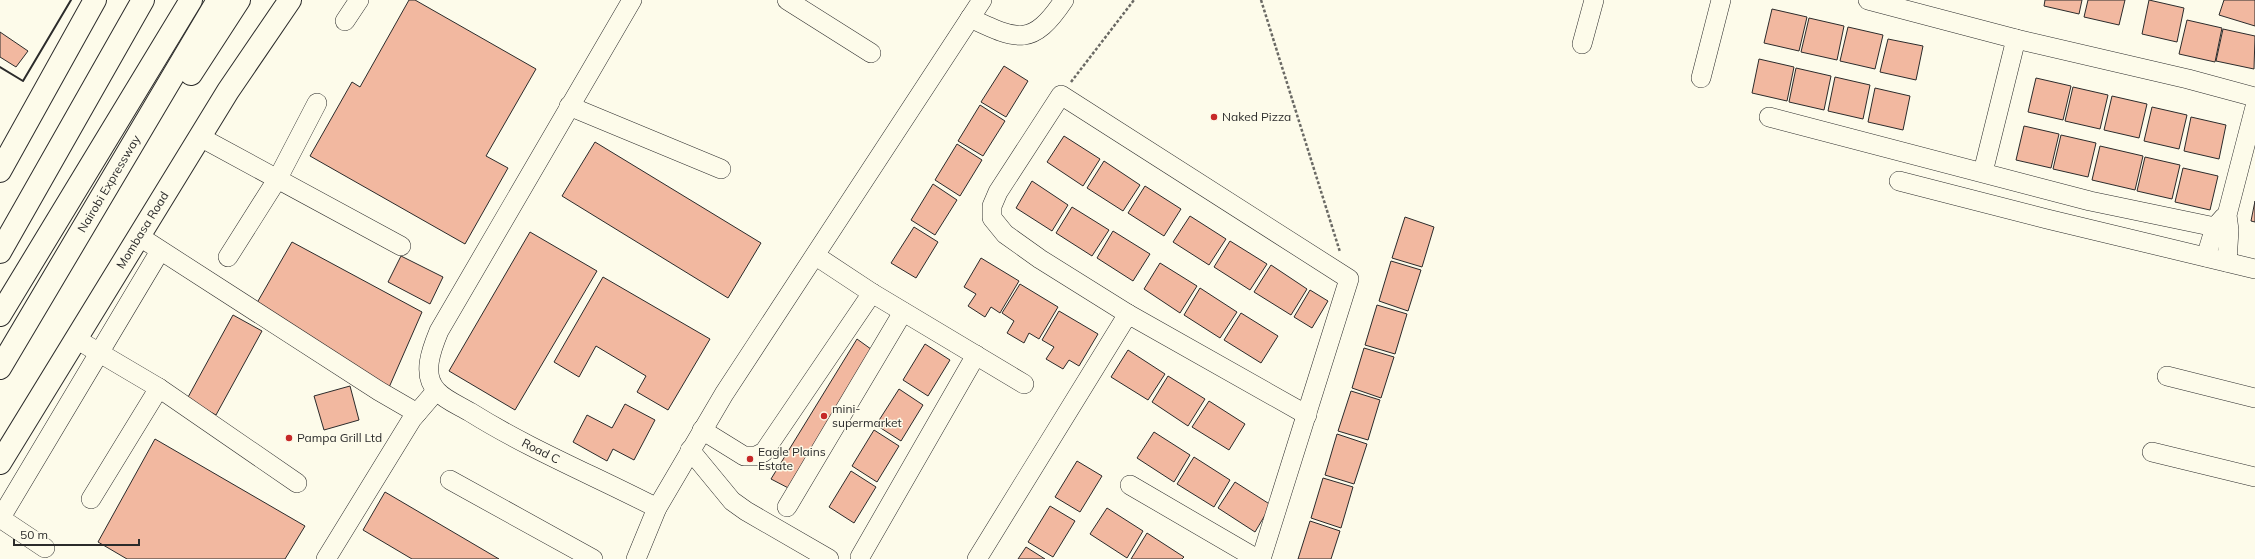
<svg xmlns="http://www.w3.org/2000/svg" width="2255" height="559" font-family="Mulish,sans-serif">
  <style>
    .building { fill: #f2b8a0; stroke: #2b2b2b }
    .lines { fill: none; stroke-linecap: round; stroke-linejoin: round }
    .minor-casing { stroke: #2b2b2b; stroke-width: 20 }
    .highway-casing { stroke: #2b2b2b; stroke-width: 24 }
    .path { stroke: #6a6964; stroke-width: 2.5; stroke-dasharray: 3 2; stroke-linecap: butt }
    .minor { stroke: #fdfbea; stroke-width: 19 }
    .highway { stroke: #fdfbea; stroke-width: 22 }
    .wall { stroke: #2b2b2b; stroke-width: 2 }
    .poi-dot { fill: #c62828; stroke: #fdfbea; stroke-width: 1.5 }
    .labels { text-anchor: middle; stroke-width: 3; stroke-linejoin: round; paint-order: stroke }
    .poi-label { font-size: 12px; fill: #2b2b2b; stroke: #fdfbea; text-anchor: start }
    .street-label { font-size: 12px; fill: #2b2b2b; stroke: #fdfbea }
  </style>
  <rect width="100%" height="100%" fill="#fdfbea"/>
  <!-- building -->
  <path class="building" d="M 409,0 L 415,0 L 536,69 L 486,156 L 508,168 L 465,244 L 310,156 L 352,82 L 360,87 Z
    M 2045,0 L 2082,0 L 2079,14 L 2044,6 Z
    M 2088,0 L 2125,0 L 2119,25 L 2084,17 Z
    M 2149,0 L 2184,8 L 2177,42 L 2142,34 Z
    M 2224,0 L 2255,0 L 2255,26 L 2219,15 Z
    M 1772,9 L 1807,17 L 1799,51 L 1764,43 Z
    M 1809,18 L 1844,26 L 1837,60 L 1801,52 Z
    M 2187,20 L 2222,28 L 2215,62 L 2179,54 Z
    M 1848,27 L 1883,35 L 1875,69 L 1840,61 Z
    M 2223,29 L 2255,36 L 2254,69 L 2216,61 Z
    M 0,32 L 28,51 L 16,67 L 0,57 Z
    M 1888,39 L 1923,46 L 1916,80 L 1880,72 Z
    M 1759,59 L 1794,67 L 1787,101 L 1752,93 Z
    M 1004,66 L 1028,81 L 1006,117 L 981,102 Z
    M 1796,68 L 1831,76 L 1824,110 L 1789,102 Z
    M 1835,77 L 1870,85 L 1863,119 L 1828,111 Z
    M 2036,78 L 2071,86 L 2063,120 L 2028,112 Z
    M 2073,87 L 2108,95 L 2100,129 L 2065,121 Z
    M 1875,88 L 1910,96 L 1903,130 L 1868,122 Z
    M 2112,96 L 2147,104 L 2139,138 L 2104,130 Z
    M 980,105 L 1005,121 L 983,156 L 958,141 Z
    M 2152,107 L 2187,115 L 2179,149 L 2144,141 Z
    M 2191,117 L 2226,125 L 2219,159 L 2184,151 Z
    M 2024,126 L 2059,134 L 2051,168 L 2016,160 Z
    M 2061,135 L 2096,143 L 2088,177 L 2053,169 Z
    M 1064,136 L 1100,159 L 1083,186 L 1047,162 Z
    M 595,142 L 761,243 L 728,298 L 562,196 Z
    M 957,144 L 982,160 L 960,196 L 935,180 Z
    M 2100,146 L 2143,156 L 2135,190 L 2092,180 Z
    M 2145,157 L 2180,165 L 2172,199 L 2137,191 Z
    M 1104,161 L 1140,185 L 1123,211 L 1087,188 Z
    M 2183,168 L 2218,176 L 2210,210 L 2175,202 Z
    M 1032,181 L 1068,205 L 1052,231 L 1016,208 Z
    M 933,184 L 957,200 L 935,235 L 911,220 Z
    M 1145,186 L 1181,209 L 1164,236 L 1128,213 Z
    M 2255,201 L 2255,222 L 2251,221 Z
    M 1072,207 L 1109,230 L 1092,256 L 1056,233 Z
    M 1190,216 L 1226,239 L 1209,265 L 1173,242 Z
    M 1405,217 L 1434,227 L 1422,267 L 1392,258 Z
    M 914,227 L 938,242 L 916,278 L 891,263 Z
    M 1113,231 L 1150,254 L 1133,281 L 1097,258 Z
    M 530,232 L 597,271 L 515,410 L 449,371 Z
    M 1230,241 L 1267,264 L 1250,290 L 1214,267 Z
    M 292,242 L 422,312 L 387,392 L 254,308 Z
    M 401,256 L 443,277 L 430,304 L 388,282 Z
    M 981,258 L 1019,281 L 1000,313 L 991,307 L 985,317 L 968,306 L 976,294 L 964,287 Z
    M 1391,261 L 1421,270 L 1408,311 L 1379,301 Z
    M 1160,263 L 1197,286 L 1180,313 L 1144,289 Z
    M 1271,265 L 1307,289 L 1291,315 L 1254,292 Z
    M 603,277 L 710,339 L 668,410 L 637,392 L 646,376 L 596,346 L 579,377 L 554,362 Z
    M 1020,284 L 1058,307 L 1039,339 L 1029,333 L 1024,343 L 1007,333 L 1014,321 L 1002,313 Z
    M 1200,288 L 1237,312 L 1220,338 L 1184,315 Z
    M 1310,290 L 1328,301 L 1312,328 L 1294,317 Z
    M 1377,305 L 1407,314 L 1395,354 L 1365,345 Z
    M 1059,311 L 1098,334 L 1079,366 L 1069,360 L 1063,369 L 1046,359 L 1054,347 L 1042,340 Z
    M 1241,313 L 1278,336 L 1261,363 L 1224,340 Z
    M 233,315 L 262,331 L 216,415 L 187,399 Z
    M 857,339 L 875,352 L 796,492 L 771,479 Z
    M 925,344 L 950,360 L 928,396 L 903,380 Z
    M 1364,348 L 1394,357 L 1381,398 L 1352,388 Z
    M 1128,350 L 1165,374 L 1148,400 L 1111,377 Z
    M 1168,376 L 1205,399 L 1188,426 L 1152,402 Z
    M 350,386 L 359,420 L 324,430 L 314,396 Z
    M 899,389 L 923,405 L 901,441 L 876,425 Z
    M 1351,391 L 1380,400 L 1368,440 L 1338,431 Z
    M 1209,401 L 1245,424 L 1229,450 L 1192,427 Z
    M 625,404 L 655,420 L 634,460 L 613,449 L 607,461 L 573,442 L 587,415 L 612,428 Z
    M 874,430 L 899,446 L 877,482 L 852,466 Z
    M 1154,432 L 1190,455 L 1174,482 L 1137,458 Z
    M 1337,434 L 1367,444 L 1354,484 L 1325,475 Z
    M 155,439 L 305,526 L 285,559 L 127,559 L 98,542 Z
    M 1194,457 L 1230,480 L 1214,507 L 1177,484 Z
    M 1077,461 L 1102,476 L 1080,512 L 1055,497 Z
    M 851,471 L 876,487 L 854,523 L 829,507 Z
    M 1323,478 L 1353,487 L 1341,528 L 1311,518 Z
    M 1235,482 L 1271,505 L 1255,532 L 1218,508 Z
    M 385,492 L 499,559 L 412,559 L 363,530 Z
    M 1050,506 L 1075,521 L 1053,557 L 1028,542 Z
    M 1107,508 L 1143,531 L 1127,558 L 1090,534 Z
    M 1310,521 L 1340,531 L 1331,559 L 1298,559 Z
    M 1147,533 L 1184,557 L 1182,559 L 1131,559 Z
    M 1026,547 L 1045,559 L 1018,559 Z"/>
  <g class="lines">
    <!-- minor casing -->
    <g class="minor-casing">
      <g id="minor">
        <path id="s1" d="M 632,0 L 439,331 C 432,348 421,375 437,391 C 445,400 460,406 470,412 C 529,449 595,476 657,508"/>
        <path d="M 787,0 L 871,53"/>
        <path d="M 1868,0 L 2016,39 L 2188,79 L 2255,97"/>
        <path d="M 970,18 C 1017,40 1032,48 1064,0"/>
        <path d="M 345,21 L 359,0"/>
        <path d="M 1582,44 L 1594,0"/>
        <path d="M 1701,78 L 1721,0"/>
        <path d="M 569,106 L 721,169"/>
        <path d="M 1769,117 L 2090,201 L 2215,227"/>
        <path d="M 200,137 L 401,246"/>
        <path d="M 1983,172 L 2016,39"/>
        <path d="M 1899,181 L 2047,219 L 2255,269"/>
        <path d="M 140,237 L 379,391 L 417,413"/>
        <path d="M 816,256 L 872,293 L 1024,384"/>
        <path d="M 228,257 L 278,178 L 317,103"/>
        <path d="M 2206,257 L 2215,227 L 2224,217"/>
        <path d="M 2227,262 L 2229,230 L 2227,215 L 2255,107"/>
        <path d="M 1128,314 L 1040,259 L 1005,234 L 992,218 L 992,206 L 998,192 L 1061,95 L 1349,279 L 1261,559"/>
        <path d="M 76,339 L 159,388 L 297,483"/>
        <path d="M 2167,376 L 2255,398"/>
        <path d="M 702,430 L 744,456 L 756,456 L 764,452 L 872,293"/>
        <path d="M 690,450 L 732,501 L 746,511 L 829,559"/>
        <path d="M 2152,452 L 2255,477"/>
        <path d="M 450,480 L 593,559"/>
        <path d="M 1130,485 L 1257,559"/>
        <path d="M 91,499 L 159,388"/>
        <path d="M 787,507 L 903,312"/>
        <path d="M 0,518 L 45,548"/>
        <path d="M 0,519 L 160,251"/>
        <path d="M 860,557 L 976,355"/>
        <path d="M 326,559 L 412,419 L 436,391"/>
        <path d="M 636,559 L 657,508 L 724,394 L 982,0"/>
        <path d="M 977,559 L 1128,314 L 1307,415"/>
      </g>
    </g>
    <!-- highway casing -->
    <g class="highway-casing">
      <g id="highway">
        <path d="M 191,74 L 239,0"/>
        <path d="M 0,171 L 95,0"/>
        <path d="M 0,252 L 143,0"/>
        <path d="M 0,315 L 191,0"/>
        <path id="s2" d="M 0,368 L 218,0"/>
        <path id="s3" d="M 0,463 L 228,91 L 290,0"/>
      </g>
    </g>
    <!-- path -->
    <path class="path" d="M 1261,0 L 1340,252
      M 1071,82 L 1134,0"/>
    <!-- minor -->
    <use href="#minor" class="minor"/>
    <!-- highway -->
    <use href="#highway" class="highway"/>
    <!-- wall -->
    <path class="wall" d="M 0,67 L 23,81 L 71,0"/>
  </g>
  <!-- markers -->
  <g class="poi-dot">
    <circle cx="1214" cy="117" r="4"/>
    <circle cx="824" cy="416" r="4"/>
    <circle cx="289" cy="438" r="4"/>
    <circle cx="750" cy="459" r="4"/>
  </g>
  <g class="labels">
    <!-- poi labels -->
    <g class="poi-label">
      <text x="1222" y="121">Naked Pizza</text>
      <text x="832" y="413">mini-<tspan x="832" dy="14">supermarket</tspan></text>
      <text x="297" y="442">Pampa Grill Ltd</text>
      <text x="758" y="456">Eagle Plains<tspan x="758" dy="14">Estate</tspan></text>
    </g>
    <!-- street labels -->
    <g class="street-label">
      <text dy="4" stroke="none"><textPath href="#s2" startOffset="214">Nairobi Expressway</textPath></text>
      <text dy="4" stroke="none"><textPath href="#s3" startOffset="273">Mombasa Road</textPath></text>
      <text dy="4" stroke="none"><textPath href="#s1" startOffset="567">Road C</textPath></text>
    </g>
  </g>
  <!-- scale -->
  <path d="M14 539v6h125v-6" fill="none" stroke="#2b2b2b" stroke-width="2"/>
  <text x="20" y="539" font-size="12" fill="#2b2b2b" stroke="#fdfbea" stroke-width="3" paint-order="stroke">50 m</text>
</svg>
